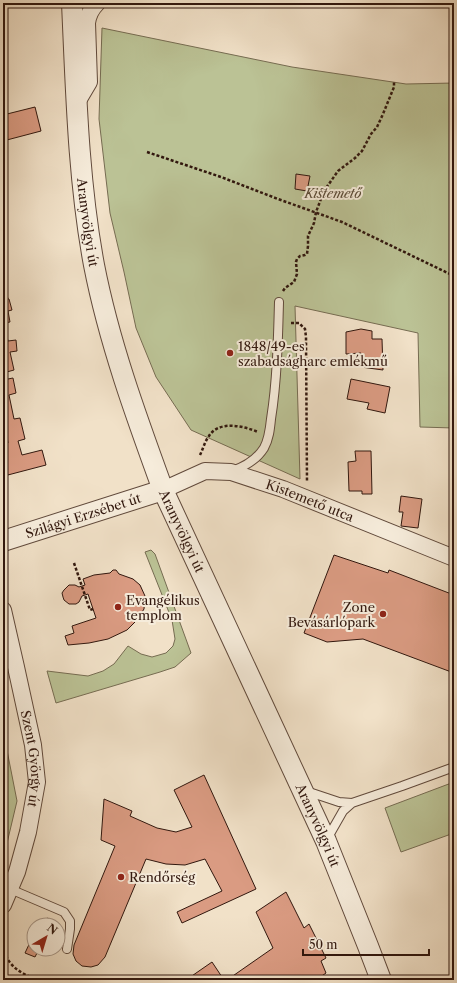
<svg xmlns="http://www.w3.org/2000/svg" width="457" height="983" font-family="'Libre Caslon Text',serif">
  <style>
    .green { fill: #bbc295; stroke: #766c52 }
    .building { fill: #da9b82; stroke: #31170e }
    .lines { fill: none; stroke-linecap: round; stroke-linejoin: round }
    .service-casing { stroke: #614a3c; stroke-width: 10 }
    .minor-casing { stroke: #614a3c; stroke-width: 18 }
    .tertiary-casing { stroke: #614a3c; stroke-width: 22 }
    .path { stroke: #31170e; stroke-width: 2.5; stroke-dasharray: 3 2; stroke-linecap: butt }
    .service { stroke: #f6ecdb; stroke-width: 8 }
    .minor { stroke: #f6ecdb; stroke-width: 16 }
    .tertiary { stroke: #f6ecdb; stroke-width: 20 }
    .poi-dot { fill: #8f2418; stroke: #f6ecdb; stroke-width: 1.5 }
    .labels { text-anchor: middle; stroke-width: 4; stroke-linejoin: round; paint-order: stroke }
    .park-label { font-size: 13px; font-style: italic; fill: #5a4a36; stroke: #f6ecdb }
    .street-label { font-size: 13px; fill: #31170e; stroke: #f6ecdb }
    .poi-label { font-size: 13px; fill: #31170e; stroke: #f6ecdb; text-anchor: start }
  </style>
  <rect width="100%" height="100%" fill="#f1e1c8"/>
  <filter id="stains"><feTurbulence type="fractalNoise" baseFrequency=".005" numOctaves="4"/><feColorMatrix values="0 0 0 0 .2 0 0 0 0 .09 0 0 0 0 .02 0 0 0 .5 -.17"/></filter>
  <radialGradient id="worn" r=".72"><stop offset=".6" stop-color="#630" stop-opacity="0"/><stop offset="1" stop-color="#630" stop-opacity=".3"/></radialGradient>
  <!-- green -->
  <path class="green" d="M 102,28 L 292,67 L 406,84 L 454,83 L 454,428 L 420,427 L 418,333 L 295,306 L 300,479 L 191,430 L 156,377 L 136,328 L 124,272 L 110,213 L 99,119 Z
    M 151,550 L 155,554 L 191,653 L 175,667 L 160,672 L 56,703 L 47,671 L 88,676 L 103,671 L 114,664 L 128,646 L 141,654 L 152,657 L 166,653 L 173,646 L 175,639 L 172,620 L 145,552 Z
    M 3,730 L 17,801 L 3,860 Z
    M 454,782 L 454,833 L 401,852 L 385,808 Z"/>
  <!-- building -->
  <path class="building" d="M 35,107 L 41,131 L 3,141 L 3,115 Z
    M 296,174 L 310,176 L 307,191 L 295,189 Z
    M 3,278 L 8,299 L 9,299 L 12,310 L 8,311 L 10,322 L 4,323 L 8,341 L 16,340 L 17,351 L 10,352 L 14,370 L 3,373 Z
    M 361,329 L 372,331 L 372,339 L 382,339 L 383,370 L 361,367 L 361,353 L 346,354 L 346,332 Z
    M 13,378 L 16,393 L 9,395 L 14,419 L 20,418 L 25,439 L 18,441 L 22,455 L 42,450 L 46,465 L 4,476 L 3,459 L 7,459 L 3,444 L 8,443 L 7,436 L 3,437 L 3,380 Z
    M 351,379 L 390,387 L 385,413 L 367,409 L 369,403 L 347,399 Z
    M 355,451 L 371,451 L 372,494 L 362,494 L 362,491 L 349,491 L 348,462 L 356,461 Z
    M 401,496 L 422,499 L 418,528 L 401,526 L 403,512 L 399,512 Z
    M 334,555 L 388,573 L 389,570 L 454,595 L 454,673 L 363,639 L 327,642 L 304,633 Z
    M 113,570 L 116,570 L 119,574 L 133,579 L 140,585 L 145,596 L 144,609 L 137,620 L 127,630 L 108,639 L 89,643 L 68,645 L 65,636 L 74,633 L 72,626 L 96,618 L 88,594 L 82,596 L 79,602 L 76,604 L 69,604 L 64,600 L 63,597 L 62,593 L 64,590 L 69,585 L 75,585 L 79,587 L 85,585 L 83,579 L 94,575 L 110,573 Z
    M 204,775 L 256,889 L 182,923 L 177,912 L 222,891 L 205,859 L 185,865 L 166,864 L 146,859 L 105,957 L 98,965 L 91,967 L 82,966 L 76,961 L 73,954 L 74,945 L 115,846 L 101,840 L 104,799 L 132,811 L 130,816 L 157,828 L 176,832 L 192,827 L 174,790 Z
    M 286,892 L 304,928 L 309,924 L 326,958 L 321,961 L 326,973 L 316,980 L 227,980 L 273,948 L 256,912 Z
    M 47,918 L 55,922 L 54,925 L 44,925 Z
    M 32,938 L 34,939 L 34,949 L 39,949 L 35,957 L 25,953 Z
    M 212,962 L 224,980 L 186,980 Z"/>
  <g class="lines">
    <!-- service casing -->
    <g class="service-casing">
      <path id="service" d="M 232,471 C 244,467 257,459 264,448 C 269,439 270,429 271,419 C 277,381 278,341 279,302
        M 306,791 L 339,802 L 352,803
        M 327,839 L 343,811 L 352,803 L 402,786 L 454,767
        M 10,889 L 64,912 L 70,921 L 70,929 L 67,949"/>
    </g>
    <!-- minor casing -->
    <g class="minor-casing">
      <g id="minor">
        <path d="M 76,104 L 89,82 L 87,23 C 88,15 91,9 97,3"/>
        <path id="s1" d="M 163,490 L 205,471 L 231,472 L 283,489 L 454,558"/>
        <path id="s2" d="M 3,610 L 16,667 L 33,745 L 37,782 L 28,832 L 17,872 L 3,905"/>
      </g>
    </g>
    <!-- tertiary casing -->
    <g class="tertiary-casing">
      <g id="tertiary">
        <path id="s3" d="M 72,3 C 76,90 78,179 94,265 C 109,342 136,416 163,490 L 326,841 L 368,946 L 381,980"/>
        <path id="s4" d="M 3,541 L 163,490"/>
      </g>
    </g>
    <!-- path -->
    <path class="path" d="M 147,152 L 221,177 L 278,199 L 342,222 L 454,276
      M 283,291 L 285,288 L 294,282 L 297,274 L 296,262 L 297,259 L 300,256 L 305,255 L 307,254 L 308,246 L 308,236 L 314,223 L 316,212 L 324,191 L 338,171 L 355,158 L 362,151 L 371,134 L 377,127 L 383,114 L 394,87 L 394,82
      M 291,323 L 299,323 L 305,329 L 306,337 L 307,482
      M 200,455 C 203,449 205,441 209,436 C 219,420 244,426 258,432
      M 74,563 L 90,610 L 93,609
      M 4,951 C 10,968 21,973 37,980"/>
    <!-- service -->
    <use href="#service" class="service"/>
    <!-- minor -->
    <use href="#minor" class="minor"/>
    <!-- tertiary -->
    <use href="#tertiary" class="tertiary"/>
  </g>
  <!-- markers -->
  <g class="poi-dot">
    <circle cx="230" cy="353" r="4"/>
    <circle cx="118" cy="607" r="4"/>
    <circle cx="383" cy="614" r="4"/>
    <circle cx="121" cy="877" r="4"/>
  </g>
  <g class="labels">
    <!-- park labels -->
    <g class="park-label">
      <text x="333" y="198">Kistemető</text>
    </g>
    <!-- street labels -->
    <g class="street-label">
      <text dy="5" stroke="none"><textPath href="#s3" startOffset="220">Aranyvölgyi út</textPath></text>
      <text dy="5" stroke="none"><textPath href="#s1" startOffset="156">Kistemető utca</textPath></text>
      <text dy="5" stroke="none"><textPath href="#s4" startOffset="84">Szilágyi Erzsébet út</textPath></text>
      <text dy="5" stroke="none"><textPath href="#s3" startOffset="544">Aranyvölgyi út</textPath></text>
      <text dy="5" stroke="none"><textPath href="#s2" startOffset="152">Szent György út</textPath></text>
      <text dy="5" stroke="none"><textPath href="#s3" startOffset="868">Aranyvölgyi út</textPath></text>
    </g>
    <!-- poi labels -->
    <g class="poi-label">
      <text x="238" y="351">1848/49-es<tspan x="238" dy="15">szabadságharc emlékmű</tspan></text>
      <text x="126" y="605">Evangélikus<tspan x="126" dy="15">templom</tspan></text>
      <text x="375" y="612" text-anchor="end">Zone<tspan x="375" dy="15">Bevásárlópark</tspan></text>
      <text x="129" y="882">Rendőrség</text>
    </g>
  </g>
  <!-- margin -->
  <rect width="457" height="983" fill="none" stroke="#f1e1c8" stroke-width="16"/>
  <rect x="4" y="4" width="449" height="975" fill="none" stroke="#31170e" stroke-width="2"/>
  <rect x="8" y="8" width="441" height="967" fill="none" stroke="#31170e"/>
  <!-- north arrow -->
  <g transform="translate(46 937) rotate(38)"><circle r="19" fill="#f6ecdb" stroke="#a79789"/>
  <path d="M0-3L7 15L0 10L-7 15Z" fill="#8f2418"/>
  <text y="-6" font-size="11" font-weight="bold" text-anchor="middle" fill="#31170e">N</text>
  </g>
  <!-- scale -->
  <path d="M303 949v6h126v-6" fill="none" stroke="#31170e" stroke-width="2"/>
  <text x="309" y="949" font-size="12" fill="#31170e" stroke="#f6ecdb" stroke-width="3" paint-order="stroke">50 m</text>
  <rect width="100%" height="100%" filter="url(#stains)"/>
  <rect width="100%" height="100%" fill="url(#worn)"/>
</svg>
